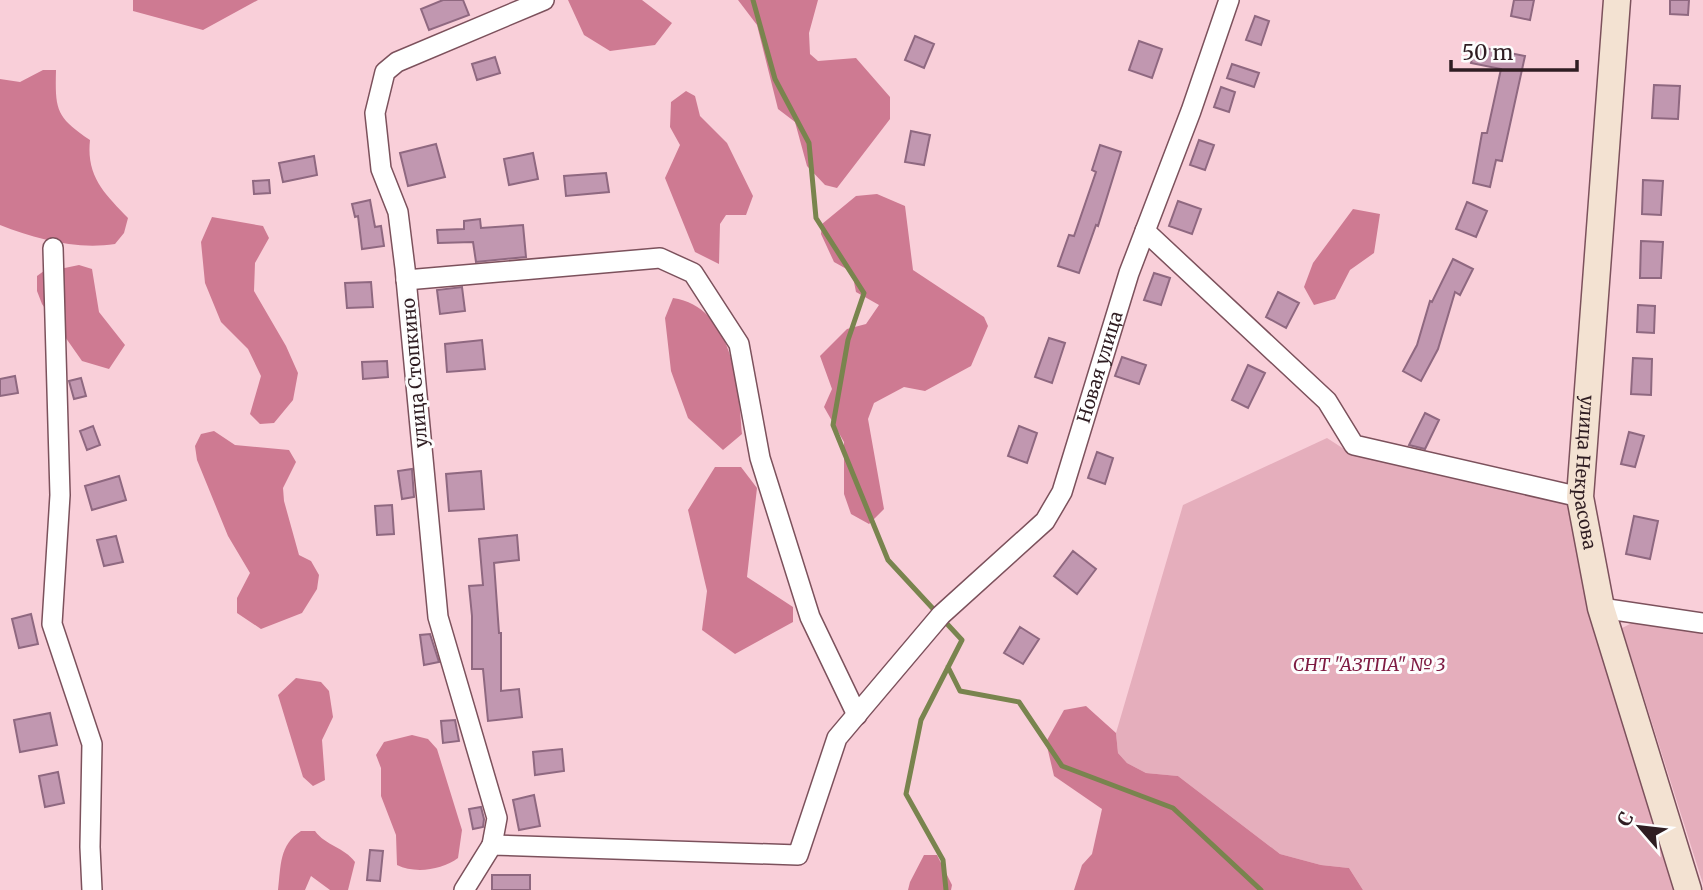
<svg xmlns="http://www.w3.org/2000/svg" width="1703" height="890" font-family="Merriweather,serif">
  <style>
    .green { fill: #e5aebc }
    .forest { fill: #ce7a92 }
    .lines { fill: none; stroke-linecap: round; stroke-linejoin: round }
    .stream { stroke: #79844e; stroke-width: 5 }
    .building { fill: #c197b0; stroke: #8f6880; stroke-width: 2 }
    .street-casing { stroke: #7c515c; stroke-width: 22 }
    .secondary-casing { stroke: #7c515c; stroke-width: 29 }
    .street { stroke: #fff; stroke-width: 19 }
    .secondary { stroke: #f3e2d2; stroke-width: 26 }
    .labels { text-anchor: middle; stroke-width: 6; stroke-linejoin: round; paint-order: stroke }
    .street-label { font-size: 18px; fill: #2f1d22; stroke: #fdfdfd }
    .park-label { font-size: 18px; font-style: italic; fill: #7e1a42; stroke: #fdfdfd }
  </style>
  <rect width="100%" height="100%" fill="#f9cfd9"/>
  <!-- green -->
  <path class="green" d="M 1327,438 L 1347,451 L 1571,501 L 1676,890 L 1363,890 L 1349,868 L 1321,865 L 1280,854 L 1178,776 L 1146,773 L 1127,763 L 1118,753 L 1116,733 L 1183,505 Z
    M 1632,623 L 1703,630 L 1703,884 L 1622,628 Z"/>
  <!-- forest -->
  <path class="forest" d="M 133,0 L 258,0 L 203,30 L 133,11 Z
    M 568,0 L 642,0 L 672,23 L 655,45 L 610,51 L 584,35 Z
    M 738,0 L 818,0 L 809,33 L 810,54 L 818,61 L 856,58 L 890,97 L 890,119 L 837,188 L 825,185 L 807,166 L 795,122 L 778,109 L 757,25 Z
    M 43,70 L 56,70 C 55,110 56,117 90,140 C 86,177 105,194 128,218 L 124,233 L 115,244 C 76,250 36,239 0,225 L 0,79 L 20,82 Z
    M 686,91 L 695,96 L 700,116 L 727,143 L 753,196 L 746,215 L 726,215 L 720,224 L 719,264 L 695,252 L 665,178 L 680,145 L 670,127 L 671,102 Z
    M 877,194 L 905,206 L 913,270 L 984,317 L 988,326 L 971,366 L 925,391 L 904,387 L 874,403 L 868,419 L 884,509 L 869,524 L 851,514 L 844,494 L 844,442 L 824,407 L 832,389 L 820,356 L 847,329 L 866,324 L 879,305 L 856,292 L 852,272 L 834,262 L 821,234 L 822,224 L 856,196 Z
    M 1353,209 L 1380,214 L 1374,253 L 1350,270 L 1335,299 L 1314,305 L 1304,287 L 1313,263 Z
    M 212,217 L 263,226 L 269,238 L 255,263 L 254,291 L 286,346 L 298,373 L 293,400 L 274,423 L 260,424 L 250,414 L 261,376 L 248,349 L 221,322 L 205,283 L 201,242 Z
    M 79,265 L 92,269 L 99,312 L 125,345 L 109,369 L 82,361 L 42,304 L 37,291 L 37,276 L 48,268 L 55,270 Z
    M 673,298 C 733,307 739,386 742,434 L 723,450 L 688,418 L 671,371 L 665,318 Z
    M 214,431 L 235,445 L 289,450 L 296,462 L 283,488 L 284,501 L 299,555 L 311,561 L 319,575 L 317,589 L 302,613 L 261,629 L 237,613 L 237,598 L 250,573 L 228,536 L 197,460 L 195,446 L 201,434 Z
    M 715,467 L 741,467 L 757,488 L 747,577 L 793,607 L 793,622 L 735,654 L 702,630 L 707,591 L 688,510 Z
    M 296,678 L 321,682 L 329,691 L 333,717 L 322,740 L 325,780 L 313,786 L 303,777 L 278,695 Z
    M 1086,706 L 1116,733 L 1118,753 L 1127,763 L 1146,773 L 1178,776 L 1280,854 L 1321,865 L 1349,868 L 1363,890 L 1074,890 L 1082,865 L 1092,854 L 1102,809 L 1054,776 L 1046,742 L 1064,710 Z
    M 412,735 L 428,739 L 437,749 L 462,830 L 458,858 C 442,870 415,874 397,865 L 396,835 L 381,796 L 381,768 L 376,755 L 384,742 Z
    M 301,831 L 315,831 C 326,846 344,847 355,862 L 348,890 L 330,890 L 311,876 L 305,890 L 278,890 C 281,866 279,845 301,831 Z
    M 924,855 L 937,855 L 952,885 L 951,890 L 908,890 L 910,882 Z"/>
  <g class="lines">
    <!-- stream -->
    <path class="stream" d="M 753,0 L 775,79 L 809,143 L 816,218 L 864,293 L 848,340 L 833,425 L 888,560 L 962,640 L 921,720 L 906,794 L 943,860 L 946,890
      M 948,667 L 960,691 L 1019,702 L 1062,766 L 1173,808 L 1261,890"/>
  </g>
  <!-- building -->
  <path class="building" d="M 443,0 L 463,0 L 469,15 L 429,30 L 421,9 Z
    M 1514,0 L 1534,0 L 1530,20 L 1511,16 Z
    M 1670,0 L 1689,0 L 1688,15 L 1670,14 Z
    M 1255,16 L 1269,21 L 1261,45 L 1246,40 Z
    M 915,36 L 934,44 L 924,68 L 905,60 Z
    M 1139,41 L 1162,49 L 1152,78 L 1129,70 Z
    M 1475,46 L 1525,56 L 1502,161 L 1496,160 L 1490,187 L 1473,183 L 1482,133 L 1487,133 L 1501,69 L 1471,63 Z
    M 495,57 L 500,73 L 477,80 L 472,64 Z
    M 1232,64 L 1259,73 L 1254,87 L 1227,78 Z
    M 1654,85 L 1680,86 L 1678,119 L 1652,118 Z
    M 1221,87 L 1235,92 L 1229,112 L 1214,107 Z
    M 911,131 L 930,135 L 924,165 L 905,162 Z
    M 1199,140 L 1214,145 L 1205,170 L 1190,165 Z
    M 436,144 L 445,177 L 408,186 L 400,153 Z
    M 1100,145 L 1121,152 L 1098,226 L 1096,225 L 1079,273 L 1058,266 L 1069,235 L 1074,236 L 1096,172 L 1092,170 Z
    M 533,153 L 538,179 L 509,185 L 504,159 Z
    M 314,156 L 317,175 L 283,182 L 279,163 Z
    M 606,173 L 609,192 L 566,196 L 564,176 Z
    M 269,180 L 270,193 L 254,194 L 253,181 Z
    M 1643,180 L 1663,181 L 1661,215 L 1642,214 Z
    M 370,200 L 375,227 L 381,226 L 384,246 L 362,249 L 358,216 L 355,217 L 352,204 Z
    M 1178,201 L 1201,209 L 1192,234 L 1169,226 Z
    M 1467,202 L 1487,211 L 1476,237 L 1456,229 Z
    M 480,219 L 481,228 L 523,225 L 526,257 L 476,262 L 473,242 L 438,243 L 437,230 L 464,229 L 464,221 Z
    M 1641,241 L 1663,242 L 1661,278 L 1640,278 Z
    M 1453,259 L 1473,269 L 1460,295 L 1455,292 L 1438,349 L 1421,381 L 1403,371 L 1417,345 L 1430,301 L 1432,302 Z
    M 1154,273 L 1170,278 L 1161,305 L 1144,300 Z
    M 371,282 L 373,307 L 347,308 L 345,283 Z
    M 462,287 L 465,311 L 440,314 L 437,290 Z
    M 1278,292 L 1299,303 L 1286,328 L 1266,317 Z
    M 1638,305 L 1655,306 L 1654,333 L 1637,332 Z
    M 1049,338 L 1065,343 L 1052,383 L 1035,377 Z
    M 482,340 L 485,369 L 447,372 L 445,344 Z
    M 1122,357 L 1146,365 L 1139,384 L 1115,376 Z
    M 1633,358 L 1652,359 L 1651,395 L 1631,394 Z
    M 387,361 L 388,377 L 363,379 L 362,362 Z
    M 1248,365 L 1265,373 L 1248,408 L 1232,400 Z
    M 15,376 L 18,393 L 0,396 L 0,379 Z
    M 81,378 L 86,396 L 74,399 L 69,381 Z
    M 1425,413 L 1439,420 L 1425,449 L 1409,445 Z
    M 93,426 L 100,445 L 87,450 L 80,431 Z
    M 1019,426 L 1037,433 L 1027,463 L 1008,456 Z
    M 1629,432 L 1644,436 L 1635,467 L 1621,464 Z
    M 1097,452 L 1113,458 L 1105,484 L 1088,478 Z
    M 412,469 L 414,497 L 402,499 L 398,471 Z
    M 481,471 L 484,509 L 449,511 L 446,474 Z
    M 119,476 L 126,500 L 92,510 L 85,486 Z
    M 392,505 L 394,534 L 377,535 L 375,506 Z
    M 1634,516 L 1658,521 L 1650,559 L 1626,554 Z
    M 517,535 L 519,560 L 494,563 L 499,633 L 501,633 L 501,691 L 519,689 L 522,717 L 488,721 L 483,669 L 472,669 L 472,616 L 469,586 L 483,585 L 479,539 Z
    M 116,536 L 123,562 L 104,566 L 97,540 Z
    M 1073,551 L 1096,569 L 1077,594 L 1054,576 Z
    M 31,614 L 38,644 L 19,648 L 12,619 Z
    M 1020,627 L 1039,639 L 1023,664 L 1004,653 Z
    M 430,634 L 439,662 L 424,665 L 420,635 Z
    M 50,713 L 57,745 L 20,752 L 14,720 Z
    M 455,720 L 459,741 L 443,743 L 441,721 Z
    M 562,749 L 564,771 L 535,775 L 533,752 Z
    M 58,772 L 64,803 L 45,807 L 39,776 Z
    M 534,795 L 540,826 L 519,830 L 513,800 Z
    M 481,807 L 484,819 L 483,827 L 473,829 L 469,809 Z
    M 370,850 L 383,851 L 380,881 L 367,880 Z
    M 492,875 L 530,875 L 530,890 L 492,890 Z"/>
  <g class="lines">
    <!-- street casing -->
    <g class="street-casing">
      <g id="street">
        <path d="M 1145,231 L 1327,401 L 1354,445 L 1580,497"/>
        <path d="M 53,248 L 60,495 L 52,624 L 92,744 L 90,847 L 92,890"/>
        <path d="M 406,280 L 660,258 L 693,273 L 739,344 L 760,458 L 810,617 L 857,715"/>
        <path d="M 1601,608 L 1703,623"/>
        <path d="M 492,845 L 497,818 L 438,617 L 405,268 L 398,212 L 381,169 L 375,113 L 385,72 L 397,62 L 544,0"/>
        <path id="s1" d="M 464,890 L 492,845 L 798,855 L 837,738 L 941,615 L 1045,521 L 1062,492 L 1129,273 L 1191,111 L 1229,0"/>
      </g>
    </g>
    <!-- secondary casing -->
    <g class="secondary-casing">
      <g id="secondary">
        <path id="s2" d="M 1617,0 L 1580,497 L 1601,608 L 1688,890"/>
      </g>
    </g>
    <!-- street -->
    <use href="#street" class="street"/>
    <!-- secondary -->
    <use href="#secondary" class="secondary"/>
  </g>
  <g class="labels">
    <!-- street labels -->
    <g class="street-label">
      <text dy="6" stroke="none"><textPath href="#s1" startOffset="948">Новая улица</textPath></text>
      <text transform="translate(415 373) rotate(-95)" y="6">улица Стопкино</text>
      <text dy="6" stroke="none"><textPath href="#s2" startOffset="474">улица Некрасова</textPath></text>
    </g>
    <!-- park labels -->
    <g class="park-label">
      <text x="1369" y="671">СНТ "АЗТПА" № 3</text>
    </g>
  </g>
  <!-- north arrow -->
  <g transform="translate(1640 827) rotate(298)" stroke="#fdfdfd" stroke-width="5" paint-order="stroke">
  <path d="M0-5L12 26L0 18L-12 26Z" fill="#2f1d22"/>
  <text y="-10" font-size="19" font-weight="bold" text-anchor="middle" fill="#2f1d22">С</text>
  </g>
  <!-- scale -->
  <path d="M1451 60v10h126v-10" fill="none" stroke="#2f1d22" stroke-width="3.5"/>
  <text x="1462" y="60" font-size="21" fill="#2f1d22" stroke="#fdfdfd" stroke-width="5" paint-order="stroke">50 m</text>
</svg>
